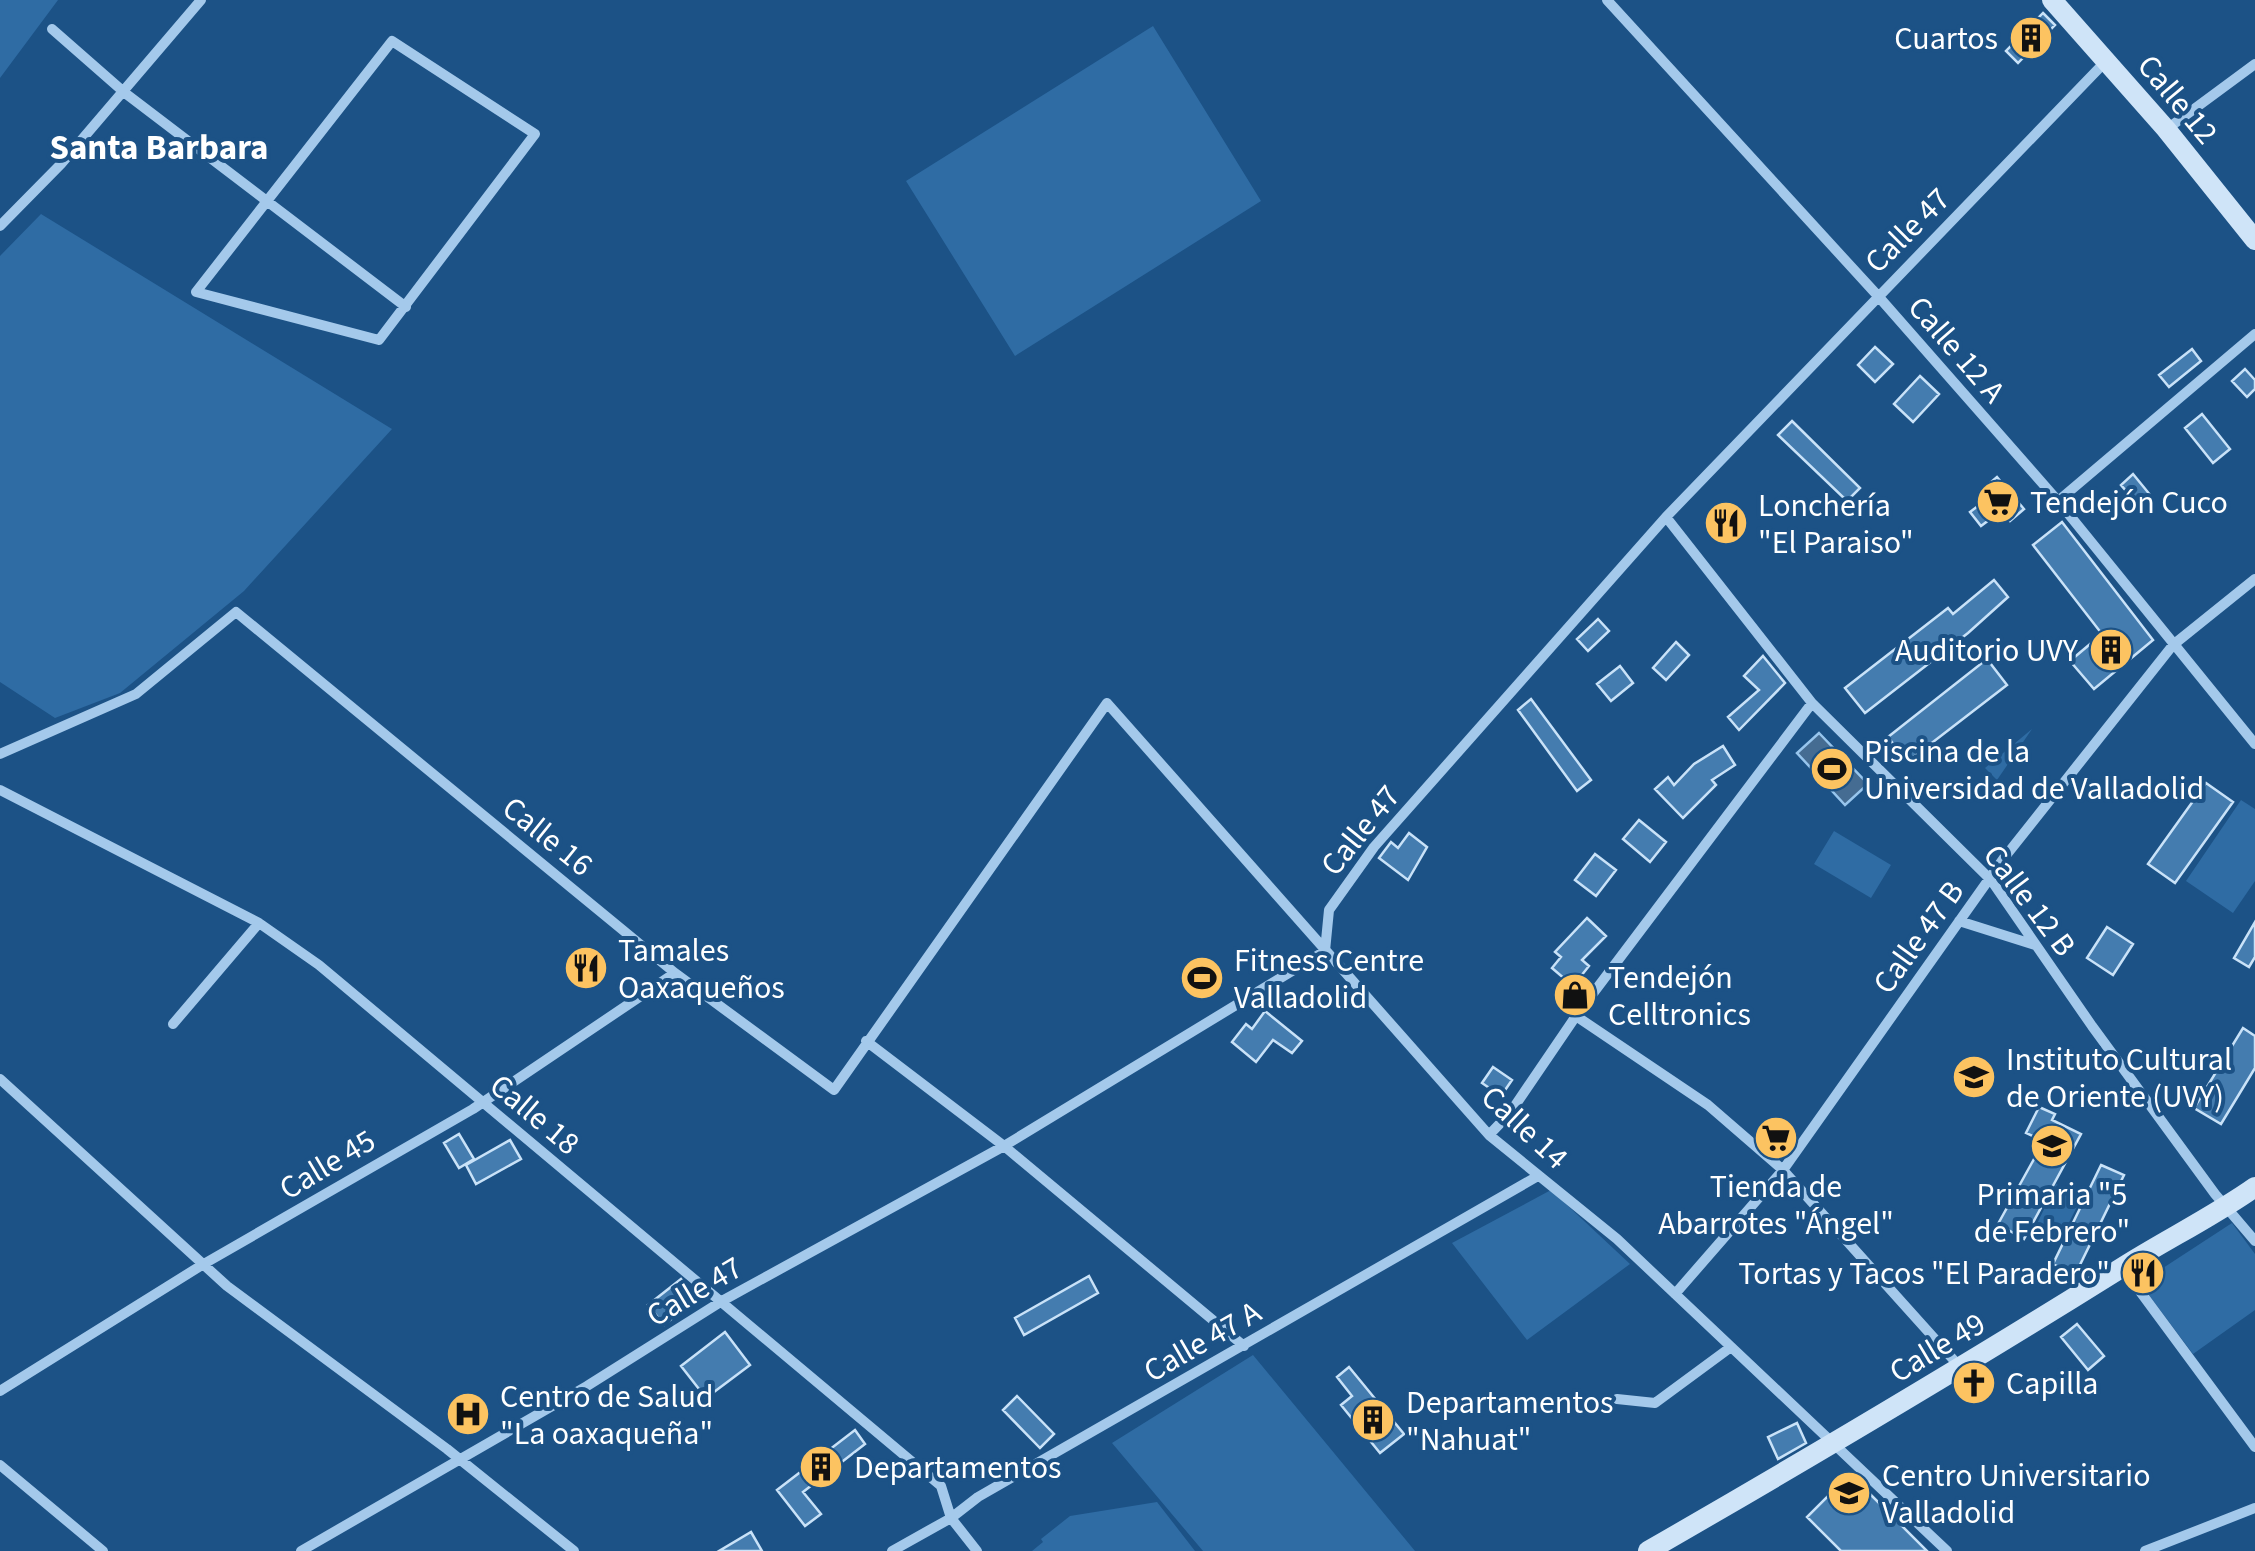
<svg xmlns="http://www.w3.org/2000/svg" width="2255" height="1551" font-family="'Source Sans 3',sans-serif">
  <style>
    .green { fill: #2f6ca4 }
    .water { fill: #456c92; stroke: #97c5ed; stroke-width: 2.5 }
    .building { fill: #447caf; stroke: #c9e2f8; stroke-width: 2.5 }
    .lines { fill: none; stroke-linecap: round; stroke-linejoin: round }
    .street { stroke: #a4c9eb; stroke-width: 10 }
    .secondary { stroke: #cfe4f8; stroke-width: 20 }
    .labels { text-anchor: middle; stroke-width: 8; stroke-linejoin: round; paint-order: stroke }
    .poi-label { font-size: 32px; fill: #fff; stroke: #1c5286; text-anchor: start }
    .street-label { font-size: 32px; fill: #fff; stroke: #1c5286 }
    .neighbourhood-label { font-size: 35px; font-weight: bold; fill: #fff; stroke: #1c5286 }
  </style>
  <rect width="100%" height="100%" fill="#1c5286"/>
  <!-- green -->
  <path class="green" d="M 0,0 L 58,0 L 0,78 Z
    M 1153,26 L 1261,201 L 1015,356 L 906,181 Z
    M 41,214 L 392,429 L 244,591 L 120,693 L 55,718 L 0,682 L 0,256 Z
    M 2032,729 L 1997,780 L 1985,768 Z
    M 2241,800 L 2255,809 L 2255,881 L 2233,913 L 2186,881 Z
    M 1834,831 L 1891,865 L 1871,898 L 1814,864 Z
    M 2056,1184 L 2082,1197 L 2059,1242 L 2034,1230 Z
    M 1551,1190 L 1630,1264 L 1527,1340 L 1452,1243 Z
    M 2232,1223 L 2255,1254 L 2255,1310 L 2193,1354 L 2140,1283 Z
    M 1253,1355 L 1415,1551 L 1203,1551 L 1112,1443 Z
    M 1157,1502 L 1195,1551 L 1032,1551 L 1043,1542 L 1041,1539 L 1070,1516 Z"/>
  <!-- water -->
  <path class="water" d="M 1819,733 L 1868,784 L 1845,805 L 1797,753 Z"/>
  <!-- building -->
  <path class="building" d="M 2043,13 L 2055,25 L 2018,63 L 2006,51 Z
    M 1875,347 L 1893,364 L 1875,382 L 1858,365 Z
    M 2192,349 L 2201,361 L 2169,387 L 2159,375 Z
    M 2245,369 L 2255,380 L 2255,389 L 2247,397 L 2232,381 Z
    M 1920,376 L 1939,394 L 1913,422 L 1894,404 Z
    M 2202,414 L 2230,449 L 2213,463 L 2185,428 Z
    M 1792,421 L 1860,488 L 1847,501 L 1778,435 Z
    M 2133,474 L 2151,496 L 2139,506 L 2121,485 Z
    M 1997,477 L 2024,509 L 2010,521 L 2001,511 L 1981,526 L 1970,512 L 1990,497 L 1983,489 Z
    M 2062,522 L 2153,640 L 2094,689 L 2070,661 L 2102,634 L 2033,545 Z
    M 1994,580 L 2008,597 L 1968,633 L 1865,713 L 1845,688 L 1948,608 L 1953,614 Z
    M 1598,619 L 1609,631 L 1588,651 L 1577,639 Z
    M 1676,642 L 1689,655 L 1666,680 L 1653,668 Z
    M 1763,656 L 1785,683 L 1739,730 L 1728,717 L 1759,690 L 1744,676 Z
    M 1987,659 L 2007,685 L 1907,762 L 1888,737 Z
    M 1620,666 L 1633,683 L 1611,701 L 1597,684 Z
    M 1531,699 L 1591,780 L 1577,791 L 1518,710 Z
    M 1723,746 L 1735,765 L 1712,780 L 1716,785 L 1683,818 L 1655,789 L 1668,777 L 1674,785 L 1694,764 Z
    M 2206,783 L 2233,802 L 2175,883 L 2148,864 Z
    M 1639,820 L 1666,842 L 1650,862 L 1623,839 Z
    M 1409,833 L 1427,847 L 1408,880 L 1379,858 L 1391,842 L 1398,848 Z
    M 1595,854 L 1616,870 L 1596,896 L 1575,880 Z
    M 1587,918 L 1606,936 L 1582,960 L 1589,966 L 1573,986 L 1552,968 L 1561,957 L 1555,952 Z
    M 2255,922 L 2255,957 L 2249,967 L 2234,958 Z
    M 2107,927 L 2133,944 L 2113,975 L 2087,958 Z
    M 1265,1011 L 1302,1041 L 1292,1053 L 1273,1040 L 1256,1062 L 1232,1042 L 1246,1024 L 1252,1029 Z
    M 2243,1028 L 2255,1036 L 2255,1068 L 2221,1124 L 2194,1108 Z
    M 1493,1067 L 1512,1080 L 1501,1096 L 1482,1083 Z
    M 2039,1107 L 2055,1114 L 2052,1120 L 2081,1134 L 2024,1239 L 1998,1224 L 2044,1141 L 2026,1133 Z
    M 459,1134 L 474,1159 L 459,1168 L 444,1143 Z
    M 510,1140 L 521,1159 L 476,1184 L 466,1165 Z
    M 2101,1165 L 2124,1175 L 2075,1275 L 2053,1264 Z
    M 1089,1276 L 1098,1293 L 1024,1335 L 1015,1318 Z
    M 681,1279 L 697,1298 L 664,1325 L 648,1305 Z
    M 2077,1324 L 2104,1356 L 2088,1370 L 2061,1337 Z
    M 725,1332 L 750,1365 L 706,1398 L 681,1366 Z
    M 1349,1367 L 1404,1434 L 1380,1453 L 1341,1405 L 1352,1396 L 1337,1377 Z
    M 1017,1396 L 1054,1434 L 1040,1448 L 1003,1410 Z
    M 1797,1423 L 1806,1443 L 1778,1459 L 1768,1437 Z
    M 855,1430 L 865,1444 L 803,1492 L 821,1514 L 805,1526 L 777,1490 Z
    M 1850,1474 L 1927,1551 L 1841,1551 L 1807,1517 Z
    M 751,1532 L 762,1551 L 719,1551 Z"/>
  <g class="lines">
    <!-- street -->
    <path class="street" d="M 1607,0 L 1878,296 L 2058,501 L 2255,744
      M 52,29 L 125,93 L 406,307
      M 392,41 L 535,134 L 379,340 L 196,292 Z
      M 2167,129 L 2255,64
      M 0,226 L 61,164 L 201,0
      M 2058,501 L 2255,334
      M 1666,517 L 1812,703 L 1991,880 L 2092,1026 L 2215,1194 L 2255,1241
      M 0,754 L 136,694 L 236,612 L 675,973 L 834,1090 L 1107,703 L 1489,1135 L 1617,1239 L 1947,1551
      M 0,790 L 259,923 L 319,965 L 941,1486 L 951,1518 L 977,1551
      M 1959,921 L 2035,945
      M 1576,1016 L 1708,1105 L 1783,1170 L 1960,1367
      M 173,1024 L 259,923
      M 866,1041 L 1004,1146 L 1244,1346
      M 0,1079 L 227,1286 L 447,1449 L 574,1551
      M 1489,1135 L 1510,1113 L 1576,1016 L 1812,703
      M 2122,1267 L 2255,1447
      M 1675,1294 L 1783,1170 L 2004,858 L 2173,645 L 2255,579
      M 0,1391 L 202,1265 L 473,1109 L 675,973
      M 1617,1399 L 1655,1403 L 1731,1347
      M 0,1465 L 103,1551
      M 301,1551 L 587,1386 L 722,1301 L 1004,1146 L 1325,951 L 1329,910 L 1374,847 L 1666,517 L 2106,61
      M 892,1551 L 951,1518 L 978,1497 L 1538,1176
      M 2145,1551 L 2255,1508"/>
    <!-- secondary -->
    <path class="secondary" d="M 2052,0 L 2166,129 L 2255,240
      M 1648,1551 C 1806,1460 1963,1367 2118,1270 C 2163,1241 2211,1218 2255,1187"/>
  </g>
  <!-- icons -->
  <defs>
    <g id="building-disc" transform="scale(2.25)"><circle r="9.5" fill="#fcc361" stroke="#1c5286"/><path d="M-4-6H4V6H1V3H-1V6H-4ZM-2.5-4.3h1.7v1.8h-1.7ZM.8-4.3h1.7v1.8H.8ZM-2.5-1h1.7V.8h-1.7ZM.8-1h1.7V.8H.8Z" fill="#111"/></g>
    <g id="supermarket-disc" transform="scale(2.25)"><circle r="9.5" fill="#fcc361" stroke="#1c5286"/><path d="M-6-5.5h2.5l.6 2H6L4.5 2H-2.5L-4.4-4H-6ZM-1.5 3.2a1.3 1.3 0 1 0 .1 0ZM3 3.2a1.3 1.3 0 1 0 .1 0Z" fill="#111"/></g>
    <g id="restaurant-disc" transform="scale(2.25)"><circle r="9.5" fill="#fcc361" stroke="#1c5286"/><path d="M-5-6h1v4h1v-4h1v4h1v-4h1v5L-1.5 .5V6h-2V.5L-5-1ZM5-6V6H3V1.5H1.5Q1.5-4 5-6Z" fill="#111"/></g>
    <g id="stadium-disc" transform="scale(2.25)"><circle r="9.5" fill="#fcc361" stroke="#1c5286"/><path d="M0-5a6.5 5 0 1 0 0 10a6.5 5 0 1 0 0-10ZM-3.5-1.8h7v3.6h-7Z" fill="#111"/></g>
    <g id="shop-disc" transform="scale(2.25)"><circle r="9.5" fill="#fcc361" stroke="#1c5286"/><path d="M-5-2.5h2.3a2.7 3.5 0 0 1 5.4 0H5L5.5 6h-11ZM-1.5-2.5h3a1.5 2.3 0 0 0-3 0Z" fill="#111"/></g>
    <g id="school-disc" transform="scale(2.25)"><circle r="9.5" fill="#fcc361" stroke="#1c5286"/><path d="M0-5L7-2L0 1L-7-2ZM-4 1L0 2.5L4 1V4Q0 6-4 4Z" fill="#111"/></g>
    <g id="church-disc" transform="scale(2.25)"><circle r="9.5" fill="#fcc361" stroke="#1c5286"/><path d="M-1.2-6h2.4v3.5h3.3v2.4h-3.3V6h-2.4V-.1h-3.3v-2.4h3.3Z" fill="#111"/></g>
    <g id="hospital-disc" transform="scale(2.25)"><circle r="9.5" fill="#fcc361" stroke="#1c5286"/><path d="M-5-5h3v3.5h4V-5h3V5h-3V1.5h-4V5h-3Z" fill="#111"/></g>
    <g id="university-disc" transform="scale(2.25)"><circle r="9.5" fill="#fcc361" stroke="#1c5286"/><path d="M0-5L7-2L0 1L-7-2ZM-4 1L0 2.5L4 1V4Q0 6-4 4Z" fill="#111"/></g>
  </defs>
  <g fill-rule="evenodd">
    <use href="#building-disc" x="2031" y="38"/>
    <use href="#supermarket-disc" x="1998" y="502"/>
    <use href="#restaurant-disc" x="1726" y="523"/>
    <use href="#building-disc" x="2111" y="650"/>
    <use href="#stadium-disc" x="1832" y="769"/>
    <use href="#restaurant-disc" x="586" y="968"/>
    <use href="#stadium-disc" x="1202" y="978"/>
    <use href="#shop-disc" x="1575" y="995"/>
    <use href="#school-disc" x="1974" y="1077"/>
    <use href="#supermarket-disc" x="1776" y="1138"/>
    <use href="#school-disc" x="2052" y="1146"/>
    <use href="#restaurant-disc" x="2143" y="1273"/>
    <use href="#church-disc" x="1974" y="1383"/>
    <use href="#hospital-disc" x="468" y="1414"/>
    <use href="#building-disc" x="1373" y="1420"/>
    <use href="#building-disc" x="821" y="1467"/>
    <use href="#university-disc" x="1849" y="1493"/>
  </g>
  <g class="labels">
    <!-- poi labels -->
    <g class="poi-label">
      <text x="1998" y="49" text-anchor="end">Cuartos</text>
      <text x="2030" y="513">Tendejón Cuco</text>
      <text x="1758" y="516">Lonchería<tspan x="1758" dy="37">"El Paraiso"</tspan></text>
      <text x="2078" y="661" text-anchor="end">Auditorio UVY</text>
      <text x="1864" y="762">Piscina de la<tspan x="1864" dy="37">Universidad de Valladolid</tspan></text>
      <text x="618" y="961">Tamales<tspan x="618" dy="37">Oaxaqueños</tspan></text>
      <text x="1234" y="971">Fitness Centre<tspan x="1234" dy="37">Valladolid</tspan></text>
      <text x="1608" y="988">Tendejón<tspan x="1608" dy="37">Celltronics</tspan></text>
      <text x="2006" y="1070">Instituto Cultural<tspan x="2006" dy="37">de Oriente (UVY)</tspan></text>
      <text x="1776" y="1197" text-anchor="middle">Tienda de<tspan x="1776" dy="37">Abarrotes "Ángel"</tspan></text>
      <text x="2052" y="1205" text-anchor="middle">Primaria "5<tspan x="2052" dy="37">de Febrero"</tspan></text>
      <text x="2110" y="1284" text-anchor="end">Tortas y Tacos "El Paradero"</text>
      <text x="2006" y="1394">Capilla</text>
      <text x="500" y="1407">Centro de Salud<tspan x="500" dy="37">"La oaxaqueña"</tspan></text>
      <text x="1406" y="1413">Departamentos<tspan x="1406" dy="37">"Nahuat"</tspan></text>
      <text x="854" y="1478">Departamentos</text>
      <text x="1882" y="1486">Centro Universitario<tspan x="1882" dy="37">Valladolid</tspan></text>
    </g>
    <!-- street labels -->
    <g class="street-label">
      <text transform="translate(2178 99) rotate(50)" y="11">Calle 12</text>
      <text transform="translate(1907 230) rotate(-45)" y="11">Calle 47</text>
      <text transform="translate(1957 349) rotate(49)" y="11">Calle 12 A</text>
      <text transform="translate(1360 830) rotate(-51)" y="11">Calle 47</text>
      <text transform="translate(548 836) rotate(39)" y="11">Calle 16</text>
      <text transform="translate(2030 900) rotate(53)" y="11">Calle 12 B</text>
      <text transform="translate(1918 937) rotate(-54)" y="11">Calle 47 B</text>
      <text transform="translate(535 1114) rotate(40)" y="11">Calle 18</text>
      <text transform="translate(1525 1127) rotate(43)" y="11">Calle 14</text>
      <text transform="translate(327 1164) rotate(-31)" y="11">Calle 45</text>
      <text transform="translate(694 1291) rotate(-31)" y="11">Calle 47</text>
      <text transform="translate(1202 1341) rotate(-30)" y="11">Calle 47 A</text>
      <text transform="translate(1937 1347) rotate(-31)" y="11">Calle 49</text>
    </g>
    <!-- neighbourhood labels -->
    <g class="neighbourhood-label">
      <text x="159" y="159">Santa Barbara</text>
    </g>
  </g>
</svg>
